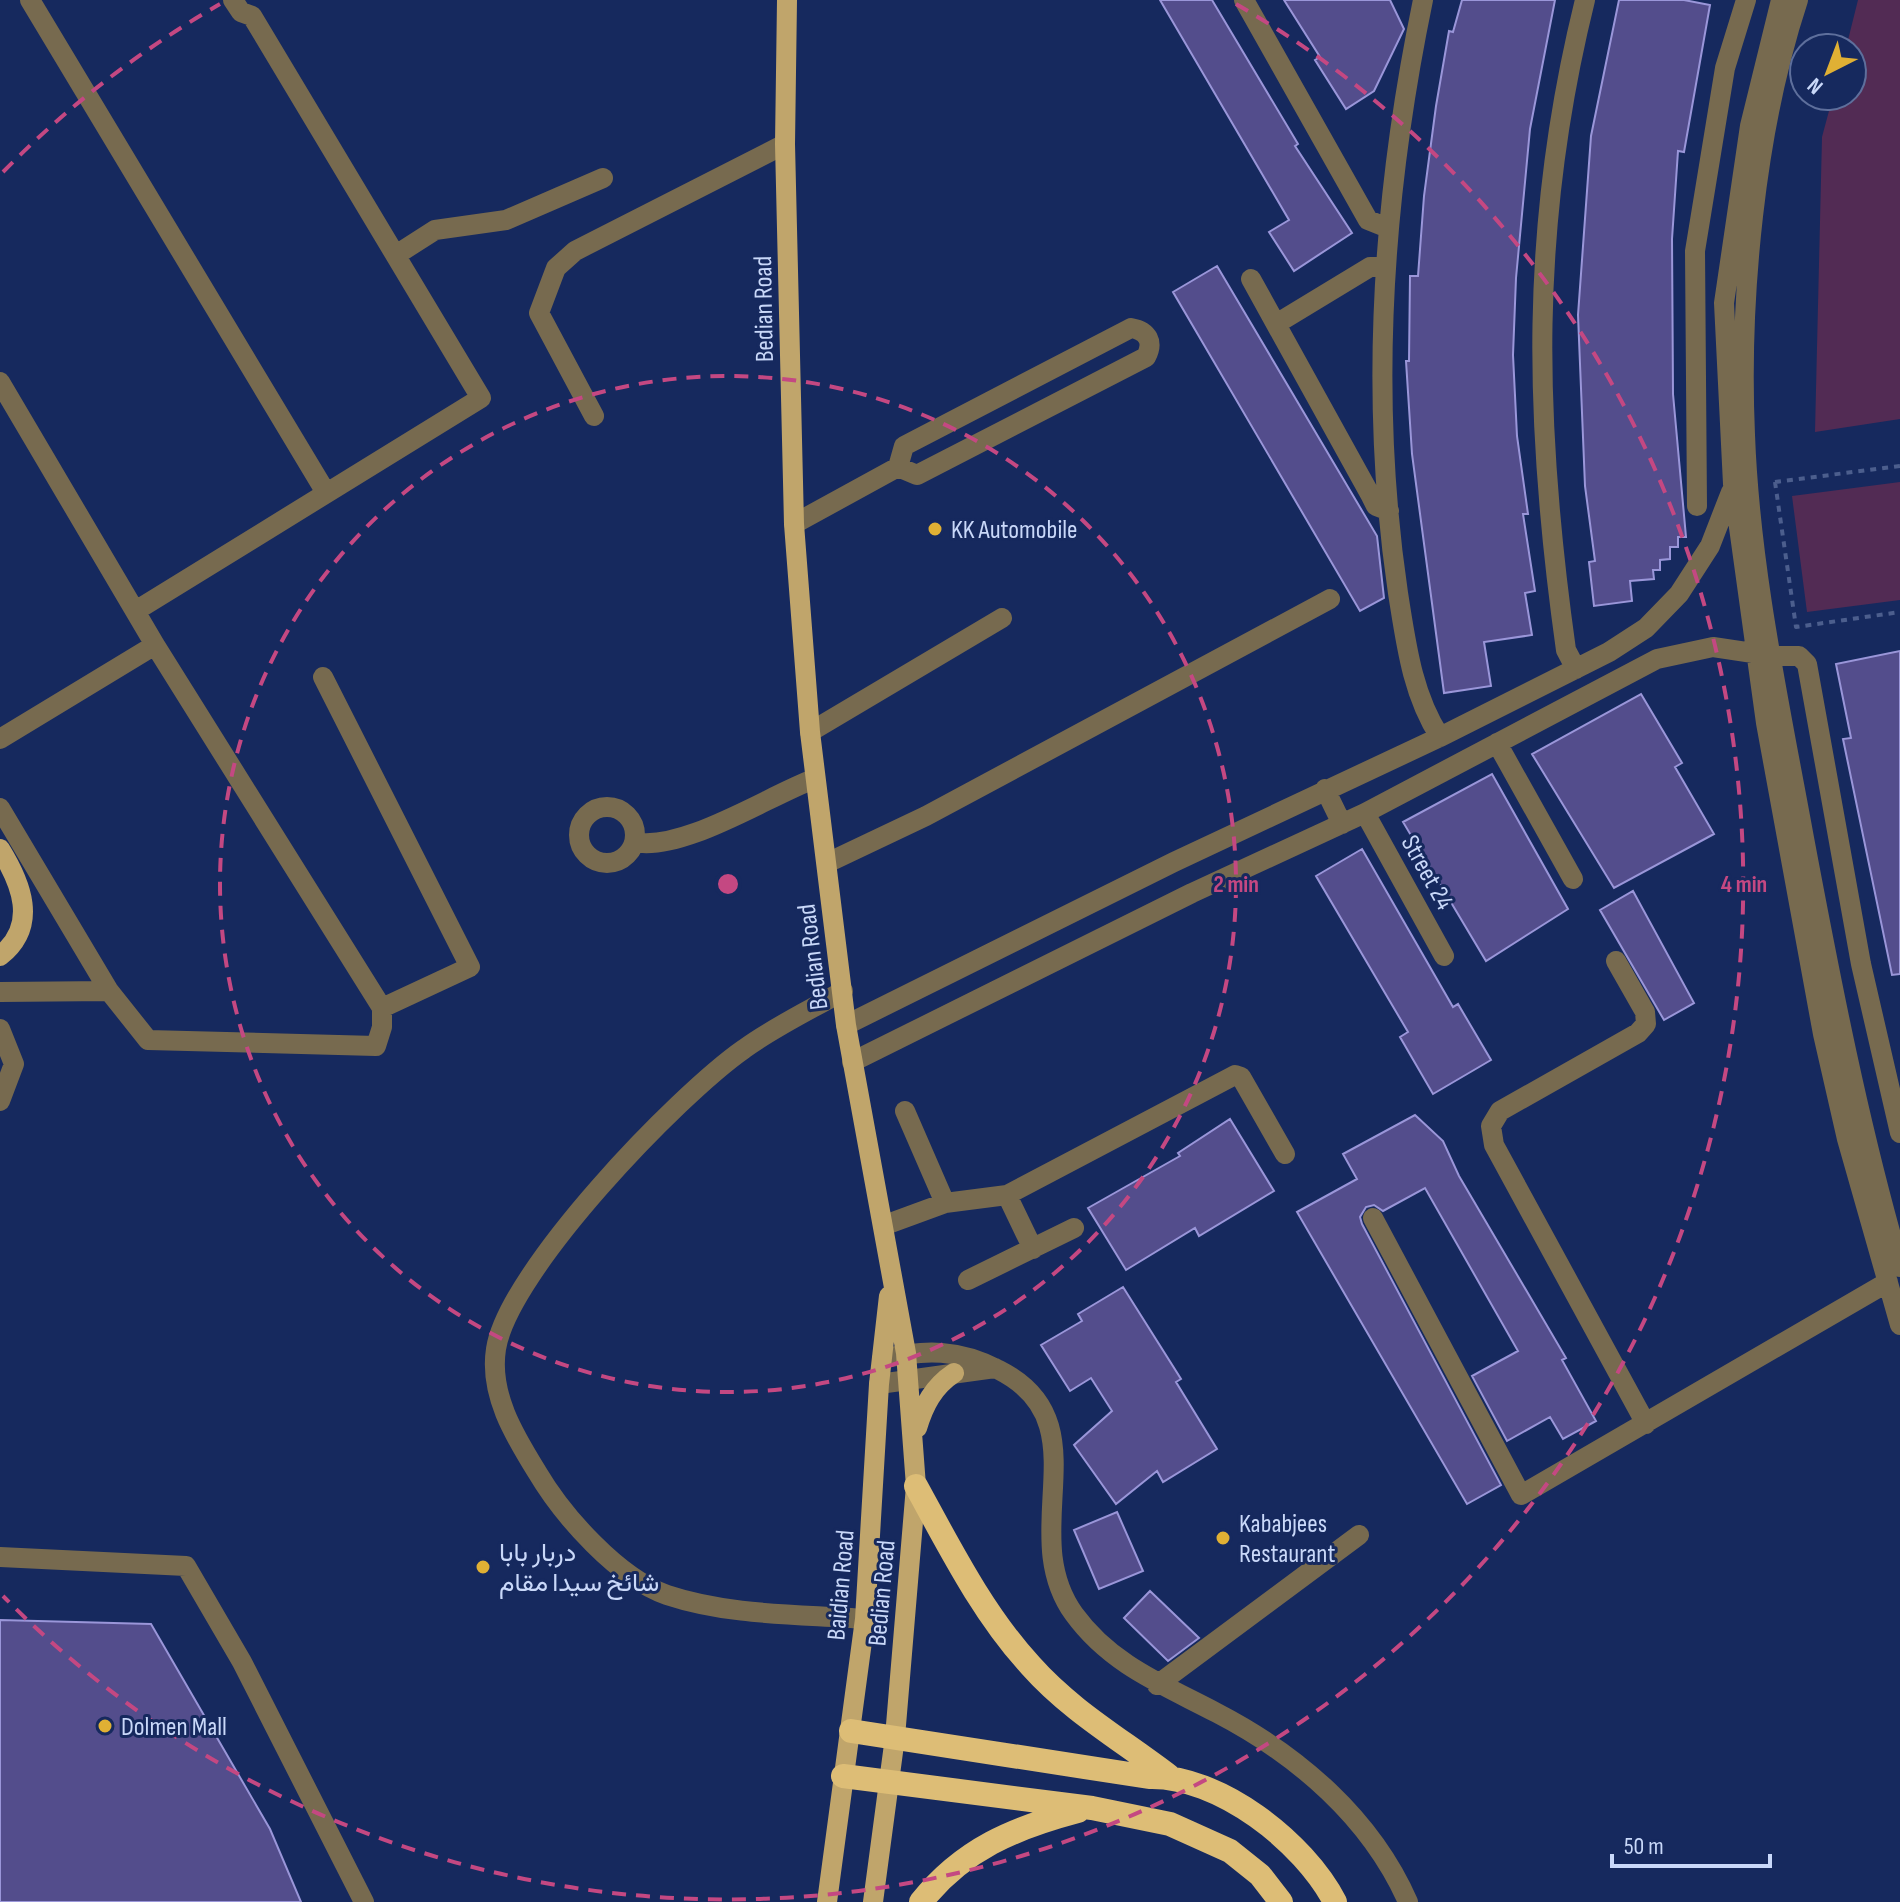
<svg xmlns="http://www.w3.org/2000/svg" width="1900" height="1902" font-family="'Sofia Sans Condensed',Vazirmatn,sans-serif">
  <style>
    .green { fill: #522b54 }
    .building { fill: #534d8c; stroke: #9a96d9; stroke-width: 2 }
    .lines { fill: none; stroke-linecap: round; stroke-linejoin: round }
    .path { stroke: #4c5e8d; stroke-width: 4; stroke-dasharray: 6 6; stroke-linecap: butt }
    .minor { stroke: #776a4f; stroke-width: 20 }
    .major { stroke: #c0a56b; stroke-width: 20 }
    .highway { stroke: #ddbd76; stroke-width: 24 }
    .ring { fill: none; stroke: #c44882; stroke-width: 4; stroke-dasharray: 14 10 }
    .poi-dot { fill: #e0b034; stroke: #16295e; stroke-width: 3 }
    .labels { text-anchor: middle; stroke-width: 6; stroke-linejoin: round; paint-order: stroke }
    .street-label { font-size: 26px; fill: #c9d8f9; stroke: #16295e }
    .poi-label { font-size: 26px; fill: #c9d8f9; stroke: #16295e; text-anchor: start }
    .centre { fill: #c44882; stroke: #16295e; stroke-width: 4 }
    .ring-label { font-size: 24px; text-anchor: middle; font-weight: bold; fill: #c44882; stroke: #16295e; stroke-width: 6; stroke-linejoin: round; paint-order: stroke }
  </style>
  <rect width="100%" height="100%" fill="#16295e"/>
  <!-- green -->
  <path class="green" d="M 1858,0 L 1900,0 L 1900,419 L 1815,432 L 1822,137 L 1833,96 L 1852,96 L 1852,48 L 1846,48 Z
    M 1900,482 L 1900,600 L 1807,612 L 1792,496 Z"/>
  <!-- building -->
  <path class="building" d="M 1160,0 L 1212,0 L 1298,144 L 1295,146 L 1352,233 L 1294,271 L 1269,232 L 1289,220 Z
    M 1284,0 L 1390,0 L 1404,29 L 1374,91 L 1346,109 L 1315,60 L 1320,57 Z
    M 1462,0 L 1555,0 L 1530,129 L 1516,278 L 1513,355 L 1517,436 L 1528,514 L 1523,514 L 1535,591 L 1525,593 L 1532,635 L 1484,642 L 1491,686 L 1444,693 L 1412,454 L 1406,361 L 1409,361 L 1410,276 L 1418,276 L 1424,196 L 1436,106 L 1449,31 L 1453,32 Z
    M 1619,0 L 1684,0 L 1710,5 L 1684,152 L 1678,151 L 1672,239 L 1673,394 L 1686,537 L 1678,537 L 1678,547 L 1670,547 L 1670,559 L 1660,560 L 1660,570 L 1653,570 L 1654,579 L 1630,581 L 1632,601 L 1594,606 L 1589,562 L 1595,561 L 1585,486 L 1578,315 L 1591,136 Z
    M 1217,266 L 1377,536 L 1384,598 L 1360,611 L 1173,292 Z
    M 1900,651 L 1900,974 L 1892,975 L 1843,739 L 1851,738 L 1836,664 Z
    M 1641,694 L 1682,763 L 1675,767 L 1714,834 L 1614,888 L 1532,754 Z
    M 1492,774 L 1568,909 L 1486,961 L 1403,822 Z
    M 1362,849 L 1453,1007 L 1458,1004 L 1491,1060 L 1433,1094 L 1400,1037 L 1408,1032 L 1316,876 Z
    M 1633,891 L 1694,1003 L 1664,1020 L 1600,910 Z
    M 1415,1115 L 1443,1141 L 1459,1176 L 1566,1358 L 1562,1360 L 1596,1421 L 1563,1439 L 1550,1417 L 1507,1441 L 1472,1376 L 1518,1351 L 1425,1188 L 1383,1211 L 1374,1205 L 1366,1207 L 1360,1217 L 1362,1224 L 1501,1485 L 1467,1504 L 1297,1212 L 1357,1179 L 1343,1154 Z
    M 1230,1119 L 1274,1191 L 1199,1236 L 1195,1228 L 1126,1270 L 1088,1208 L 1180,1156 L 1178,1153 Z
    M 1123,1287 L 1181,1379 L 1176,1382 L 1217,1449 L 1163,1482 L 1157,1471 L 1116,1504 L 1074,1445 L 1112,1411 L 1091,1378 L 1070,1391 L 1041,1345 L 1082,1321 L 1078,1314 Z
    M 1117,1512 L 1143,1571 L 1099,1589 L 1074,1530 Z
    M 1150,1591 L 1199,1638 L 1168,1661 L 1124,1618 Z
    M 0,1620 L 151,1624 L 270,1829 L 301,1902 L 0,1902 Z"/>
  <g class="lines">
    <!-- path -->
    <path class="path" d="M 1775,482 L 1796,627 L 1900,612
      M 1775,482 L 1900,466"/>
    <!-- minor -->
    <path class="minor" d="M 30,0 L 325,491
      M 1244,0 L 1368,220 L 1388,228
      M 1423,0 C 1383,193 1369,397 1398,593 C 1406,643 1412,694 1440,737
      M 1781,0 L 1750,126 L 1724,303 L 1733,484 L 1766,723 L 1823,1034 L 1847,1139 L 1900,1325
      M 1798,0 C 1755,130 1739,298 1745,435 C 1750,570 1780,706 1804,838 C 1831,982 1859,1126 1900,1267
      M 396,255 L 435,230 L 506,220 L 603,178
      M 1251,279 L 1371,496 L 1376,506 L 1389,511
      M 1276,324 L 1370,267 L 1385,267
      M 0,382 L 155,645 L 382,1008 L 382,1027 L 376,1046 L 148,1040 L 109,991
      M 594,416 L 539,313 L 556,268 L 575,251 L 785,144
      M 1697,506 L 1695,251 L 1725,68 L 1746,0
      M 794,524 L 898,467 L 904,446 L 1131,328 C 1148,331 1154,342 1146,357 L 917,475 L 898,467
      M 137,610 L 481,398 L 252,16 L 241,12 L 233,0
      M 1576,669 L 1566,650 C 1534,422 1529,226 1585,0
      M 323,677 L 470,967 L 382,1008
      M 810,732 L 1002,618
      M 0,739 L 155,645
      M 1497,743 L 1573,879
      M 1325,789 L 1342,824
      M579 835a28 28 0 1 1 56 0a28 28 0 1 1-56 0Z
      M 0,808 L 109,991 L 0,992
      M 1365,813 L 1444,956
      M 634,842 C 683,852 768,796 814,779
      M 827,863 L 926,816 L 1330,599
      M 1616,961 L 1645,1012 L 1646,1024 L 1638,1033 L 1500,1111 L 1491,1126 L 1494,1145 L 1646,1424
      M 843,991 C 810,1010 774,1027 744,1049 C 678,1095 508,1271 496,1349 C 489,1394 514,1435 537,1472 C 563,1516 618,1578 667,1595 C 730,1616 800,1614 865,1619
      M 846,1025 L 1174,862 L 1440,737 L 1609,652 L 1646,628 L 1679,594 L 1710,546 L 1731,492
      M 0,1029 L 14,1064 L 0,1101
      M 852,1062 L 1192,893 L 1365,813 L 1657,659 L 1713,647 L 1773,656 L 1799,656 L 1807,664 L 1861,964 L 1900,1133
      M 905,1111 L 945,1203
      M 1007,1195 L 1033,1249
      M 1373,1218 L 1521,1495 L 1888,1282
      M 885,1225 L 945,1203 L 1007,1195 L 1235,1075 L 1241,1077 L 1285,1154
      M 968,1280 L 1074,1228
      M 882,1359 C 925,1349 959,1349 999,1370 C 1104,1423 1014,1531 1074,1614 C 1111,1665 1164,1685 1217,1713 C 1298,1755 1371,1818 1408,1902
      M 879,1384 L 995,1368
      M 0,1557 L 186,1566 L 242,1662 L 364,1902
      M 1157,1685 L 1359,1535"/>
    <!-- major -->
    <path class="major" d="M 787,0 L 785,144 L 794,524 L 810,732 L 846,1025 L 906,1353 L 916,1486 L 895,1737 L 873,1902
      M 0,849 C 21,883 39,925 0,956
      M 917,1428 C 924,1405 933,1387 954,1373
      M 827,1902 L 865,1619 L 879,1384 L 889,1296"/>
    <!-- highway -->
    <path class="highway" d="M 916,1486 C 950,1548 983,1614 1031,1666 C 1071,1711 1122,1740 1169,1776
      M 851,1731 L 1149,1777 C 1219,1775 1304,1842 1335,1902
      M 843,1776 L 1092,1808 L 1170,1824 L 1230,1851 L 1260,1875 L 1281,1902
      M 921,1902 C 963,1849 1014,1828 1078,1811"/>
  </g>
  <!-- distance rings -->
  <g class="ring">
    <circle cx="728" cy="884" r="508"/>
    <path d="M3 172A1016 1016 0 0 1 220 4M1236 4A1016 1016 0 1 1 3 1596"/>
  </g>
  <!-- markers -->
  <g class="poi-dot">
    <circle cx="935" cy="529" r="8"/>
    <circle cx="1223" cy="1538" r="8"/>
    <circle cx="483" cy="1567" r="8"/>
    <circle cx="105" cy="1726" r="8"/>
  </g>
  <g class="labels">
    <!-- street labels -->
    <g class="street-label">
      <text transform="translate(763 309) rotate(-91)" y="9">Bedian Road</text>
      <text transform="translate(1428 872) rotate(61)" y="9">Street 24</text>
      <text transform="translate(812 957) rotate(-97)" y="9">Bedian Road</text>
      <text transform="translate(840 1585) rotate(-85)" y="9">Baidian Road</text>
      <text transform="translate(881 1593) rotate(-85)" y="9">Bedian Road</text>
    </g>
    <!-- poi labels -->
    <g class="poi-label">
      <text x="951" y="538">KK Automobile</text>
      <text x="1239" y="1532">Kababjees<tspan x="1239" dy="30">Restaurant</tspan></text>
      <text x="499" y="1561">دربار بابا<tspan x="499" dy="30">شائخ سیدا مقام</tspan></text>
      <text x="121" y="1735">Dolmen Mall</text>
    </g>
  </g>
  <circle cx="728" cy="884" r="12" class="centre"/>
  <g class="ring-label">
    <text x="1236" y="892">2 min</text>
    <text x="1744" y="892">4 min</text>
  </g>
  <!-- north arrow -->
  <g transform="translate(1828 72) rotate(222)"><circle r="38" fill="#16295e" stroke="#5e6f9c" stroke-width="2"/>
  <path d="M0-6L14 30L0 20L-14 30Z" fill="#e0b034"/>
  <text y="-12" font-size="22" font-weight="bold" text-anchor="middle" fill="#c9d8f9">N</text>
  </g>
  <!-- scale -->
  <path d="M1612 1854v12h158v-12" fill="none" stroke="#c9d8f9" stroke-width="4"/>
  <text x="1624" y="1854" font-size="24" fill="#c9d8f9" stroke="#16295e" stroke-width="6" paint-order="stroke">50 m</text>
</svg>
